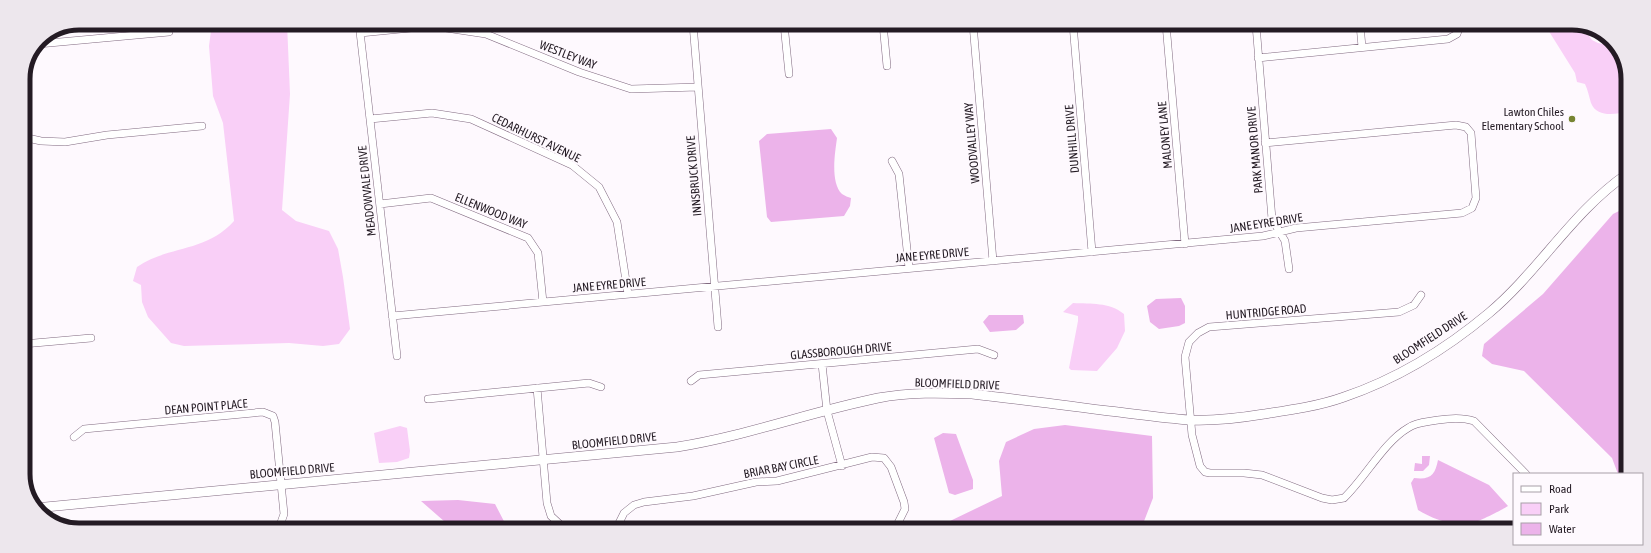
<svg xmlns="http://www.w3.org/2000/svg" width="1651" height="553" font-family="'Asap Condensed',sans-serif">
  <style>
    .green { fill: #f9cff7 }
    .water { fill: #ecb3ea }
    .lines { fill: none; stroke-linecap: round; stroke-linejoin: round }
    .street-casing { stroke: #816a80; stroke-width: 8 }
    .secondary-casing { stroke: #816a80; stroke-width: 10 }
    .street { stroke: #fff; stroke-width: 7 }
    .secondary { stroke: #fff; stroke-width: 9 }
    .poi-dot { fill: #778432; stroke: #fef9fe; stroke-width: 1.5 }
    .labels { text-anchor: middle; stroke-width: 4; stroke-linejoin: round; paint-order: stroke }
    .street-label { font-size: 12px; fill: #241b24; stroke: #fef9fe }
    .poi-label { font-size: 12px; fill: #241b24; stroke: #fef9fe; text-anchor: end }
    .rim { fill: none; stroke: #241b24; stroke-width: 5 }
  </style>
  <rect width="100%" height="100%" fill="#fef9fe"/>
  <!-- green -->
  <path class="green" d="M 212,23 L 287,23 L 290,94 L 282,210 L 296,221 L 329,231 L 338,249 L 343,277 L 350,329 L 339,344 L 323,346 L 289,343 L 184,346 L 171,343 L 148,317 L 142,302 L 141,285 L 133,281 L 137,267 C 169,245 205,253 234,221 L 223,123 L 213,96 L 209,46 Z
    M 1545,25 L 1583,25 L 1584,29 L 1592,40 L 1598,43 L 1612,46 L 1617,49 L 1628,75 L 1628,112 C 1615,114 1597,118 1591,103 C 1589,97 1588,90 1585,84 L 1577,82 L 1575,73 Z
    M 1073,303 C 1091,304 1109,302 1124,314 L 1125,331 L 1117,348 L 1097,371 L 1071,370 L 1069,368 L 1078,321 L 1078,316 L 1063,312 Z
    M 400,426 L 407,428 L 410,451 L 409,458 L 397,462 L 379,463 L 374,433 Z
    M 1260,523 L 1289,529 L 1290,530 L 1256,530 Z"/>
  <!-- water -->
  <path class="water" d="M 831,129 L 837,138 C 835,153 830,182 842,194 C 845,196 848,197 851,198 L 850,206 L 844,216 L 771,222 L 767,217 L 759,141 L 767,134 Z
    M 1621,210 L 1627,210 L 1626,474 L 1618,474 L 1612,458 L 1524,371 L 1492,364 L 1482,356 L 1484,344 L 1543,294 L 1613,214 Z
    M 1181,298 L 1185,306 L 1185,323 L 1179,326 L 1159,329 L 1150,322 L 1147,306 L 1156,299 Z
    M 989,315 L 1023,315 L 1024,323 L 1016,330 L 990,332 L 983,322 Z
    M 1065,425 L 1152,436 L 1153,498 L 1141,529 L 948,529 L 950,521 L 1002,496 L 999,461 L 1006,442 L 1034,429 Z
    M 943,433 L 956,434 L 973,480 L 973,489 L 955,495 L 949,493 L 934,438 Z
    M 1422,456 L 1430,456 L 1429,465 L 1423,471 L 1414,471 L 1415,463 L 1422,464 Z
    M 1438,460 L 1489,485 L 1508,506 C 1502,510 1478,522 1472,523 C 1453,527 1433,519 1418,510 L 1411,483 L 1414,478 C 1431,480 1435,475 1438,460 Z
    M 458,500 L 495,504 L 508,529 L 453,529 L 421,501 Z"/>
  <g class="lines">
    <!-- street casing -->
    <g class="street-casing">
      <path id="street" d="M 359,23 L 397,356
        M 693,24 L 718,327
        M 784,24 L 789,74
        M 883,24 L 887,66
        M 973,24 L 993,261
        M 1073,24 L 1092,252
        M 1166,24 L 1185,244
        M 1256,25 L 1272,219 L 1285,241 L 1289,269
        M 1360,25 L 1362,47
        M 360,33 L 421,27 L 446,28 L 486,34 L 579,72 L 631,89 L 698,87
        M 38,44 L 169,32
        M 1258,58 L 1448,39 L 1457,34 L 1460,25
        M 370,119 L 432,113 L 471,119 L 572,165 L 599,187 L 617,222 L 628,294
        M 23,137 L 41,141 L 65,142 L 107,135 L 202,126
        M 892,161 L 899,174 L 909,268
        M 380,204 L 431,198 L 528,238 L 538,253 L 543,302
        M 1421,295 L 1414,305 L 1399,312 L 1209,327 L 1198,333 L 1189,342 L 1185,357 L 1192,435 L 1200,466 L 1205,472 L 1210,473 L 1244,473 L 1262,475 L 1322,498 L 1332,500 L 1344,498 C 1365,478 1384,442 1408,428 C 1416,422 1428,422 1438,420 C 1450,418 1462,417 1474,421 L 1526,474
        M 392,316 L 1263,236 L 1296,228 L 1462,213 L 1472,208 L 1476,198 L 1471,133 L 1466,127 L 1456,125 L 1265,143
        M 23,344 L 91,338
        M 822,364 L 827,411 L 842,466
        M 691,381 L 699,375 L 978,349 L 994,355
        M 537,388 L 547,503 L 551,516 L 565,529
        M 428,399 L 589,383 L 601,387
        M 74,437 L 84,429 L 263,412 L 273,416 L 275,422 L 284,514 L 279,528
        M 616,529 L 624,513 L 634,505 L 644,502 L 693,496 L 756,482 L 777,481 L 872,457 L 884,458 L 891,467 L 904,502 L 905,509 L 895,529"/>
    </g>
    <!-- secondary casing -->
    <g class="secondary-casing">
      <path id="secondary" d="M 35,508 L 677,447 C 746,436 810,412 878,398 C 909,392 941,393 972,394 C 1017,399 1063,405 1109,411 C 1136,414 1163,418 1190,420 C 1215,421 1240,418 1264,414 C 1291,410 1319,406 1344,397 C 1397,379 1446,349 1489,313 C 1539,271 1573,211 1627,174"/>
    </g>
    <!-- street -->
    <use href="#street" class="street"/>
    <!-- secondary -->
    <use href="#secondary" class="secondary"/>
  </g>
  <!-- markers -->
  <circle class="poi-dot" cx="1572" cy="119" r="4"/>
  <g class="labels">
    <!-- street labels -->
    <g class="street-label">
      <text transform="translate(568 55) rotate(21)" y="4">WESTLEY WAY</text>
      <text transform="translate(1165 135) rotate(-95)" y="4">MALONEY LANE</text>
      <text transform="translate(536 138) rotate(26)" y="4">CEDARHURST AVENUE</text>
      <text transform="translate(1072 139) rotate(-95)" y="4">DUNHILL DRIVE</text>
      <text transform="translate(972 143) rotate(-95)" y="4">WOODVALLEY WAY</text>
      <text transform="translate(1255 150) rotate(-95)" y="4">PARK MANOR DRIVE</text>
      <text transform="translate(694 176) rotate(-95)" y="4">INNSBRUCK DRIVE</text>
      <text transform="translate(367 191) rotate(-96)" y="4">MEADOWVALE DRIVE</text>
      <text transform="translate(491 211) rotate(22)" y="4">ELLENWOOD WAY</text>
      <text transform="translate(1266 223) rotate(-9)" y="4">JANE EYRE DRIVE</text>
      <text transform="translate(932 255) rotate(-5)" y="4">JANE EYRE DRIVE</text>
      <text transform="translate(609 285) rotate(-5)" y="4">JANE EYRE DRIVE</text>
      <text transform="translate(1266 312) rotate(-5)" y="4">HUNTRIDGE ROAD</text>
      <text transform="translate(1430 338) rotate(-33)" y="4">BLOOMFIELD DRIVE</text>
      <text transform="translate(841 351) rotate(-5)" y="4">GLASSBOROUGH DRIVE</text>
      <text transform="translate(957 384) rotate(2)" y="4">BLOOMFIELD DRIVE</text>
      <text transform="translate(206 407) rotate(-5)" y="4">DEAN POINT PLACE</text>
      <text transform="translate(614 441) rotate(-6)" y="4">BLOOMFIELD DRIVE</text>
      <text transform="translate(781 467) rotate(-11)" y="4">BRIAR BAY CIRCLE</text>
      <text transform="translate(292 471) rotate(-5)" y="4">BLOOMFIELD DRIVE</text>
    </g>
    <!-- poi labels -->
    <g class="poi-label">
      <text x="1564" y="116">Lawton Chiles<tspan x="1564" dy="14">Elementary School</tspan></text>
    </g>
  </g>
  <!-- crop -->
  <path d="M0 0H1651V553H0ZM79 30H1572A49 49 0 0 1 1621 79V474A49 49 0 0 1 1572 523H79A49 49 0 0 1 30 474V79A49 49 0 0 1 79 30Z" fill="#ede7ed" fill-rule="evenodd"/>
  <path class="rim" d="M79 30H1572A49 49 0 0 1 1621 79V474A49 49 0 0 1 1572 523H79A49 49 0 0 1 30 474V79A49 49 0 0 1 79 30Z"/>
  <!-- legend -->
  <rect x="1513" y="473" width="130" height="72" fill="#fef9fe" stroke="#a7a0a7"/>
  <rect x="1521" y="486" width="20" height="6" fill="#ffffff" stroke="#a7a0a7"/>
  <text x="1549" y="493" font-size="12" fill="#241b24">Road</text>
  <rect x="1521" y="503" width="20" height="12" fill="#f9cff7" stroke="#a7a0a7"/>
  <text x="1549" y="513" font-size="12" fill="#241b24">Park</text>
  <rect x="1521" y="523" width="20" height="12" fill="#ecb3ea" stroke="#a7a0a7"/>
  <text x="1549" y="533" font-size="12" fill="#241b24">Water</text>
</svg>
